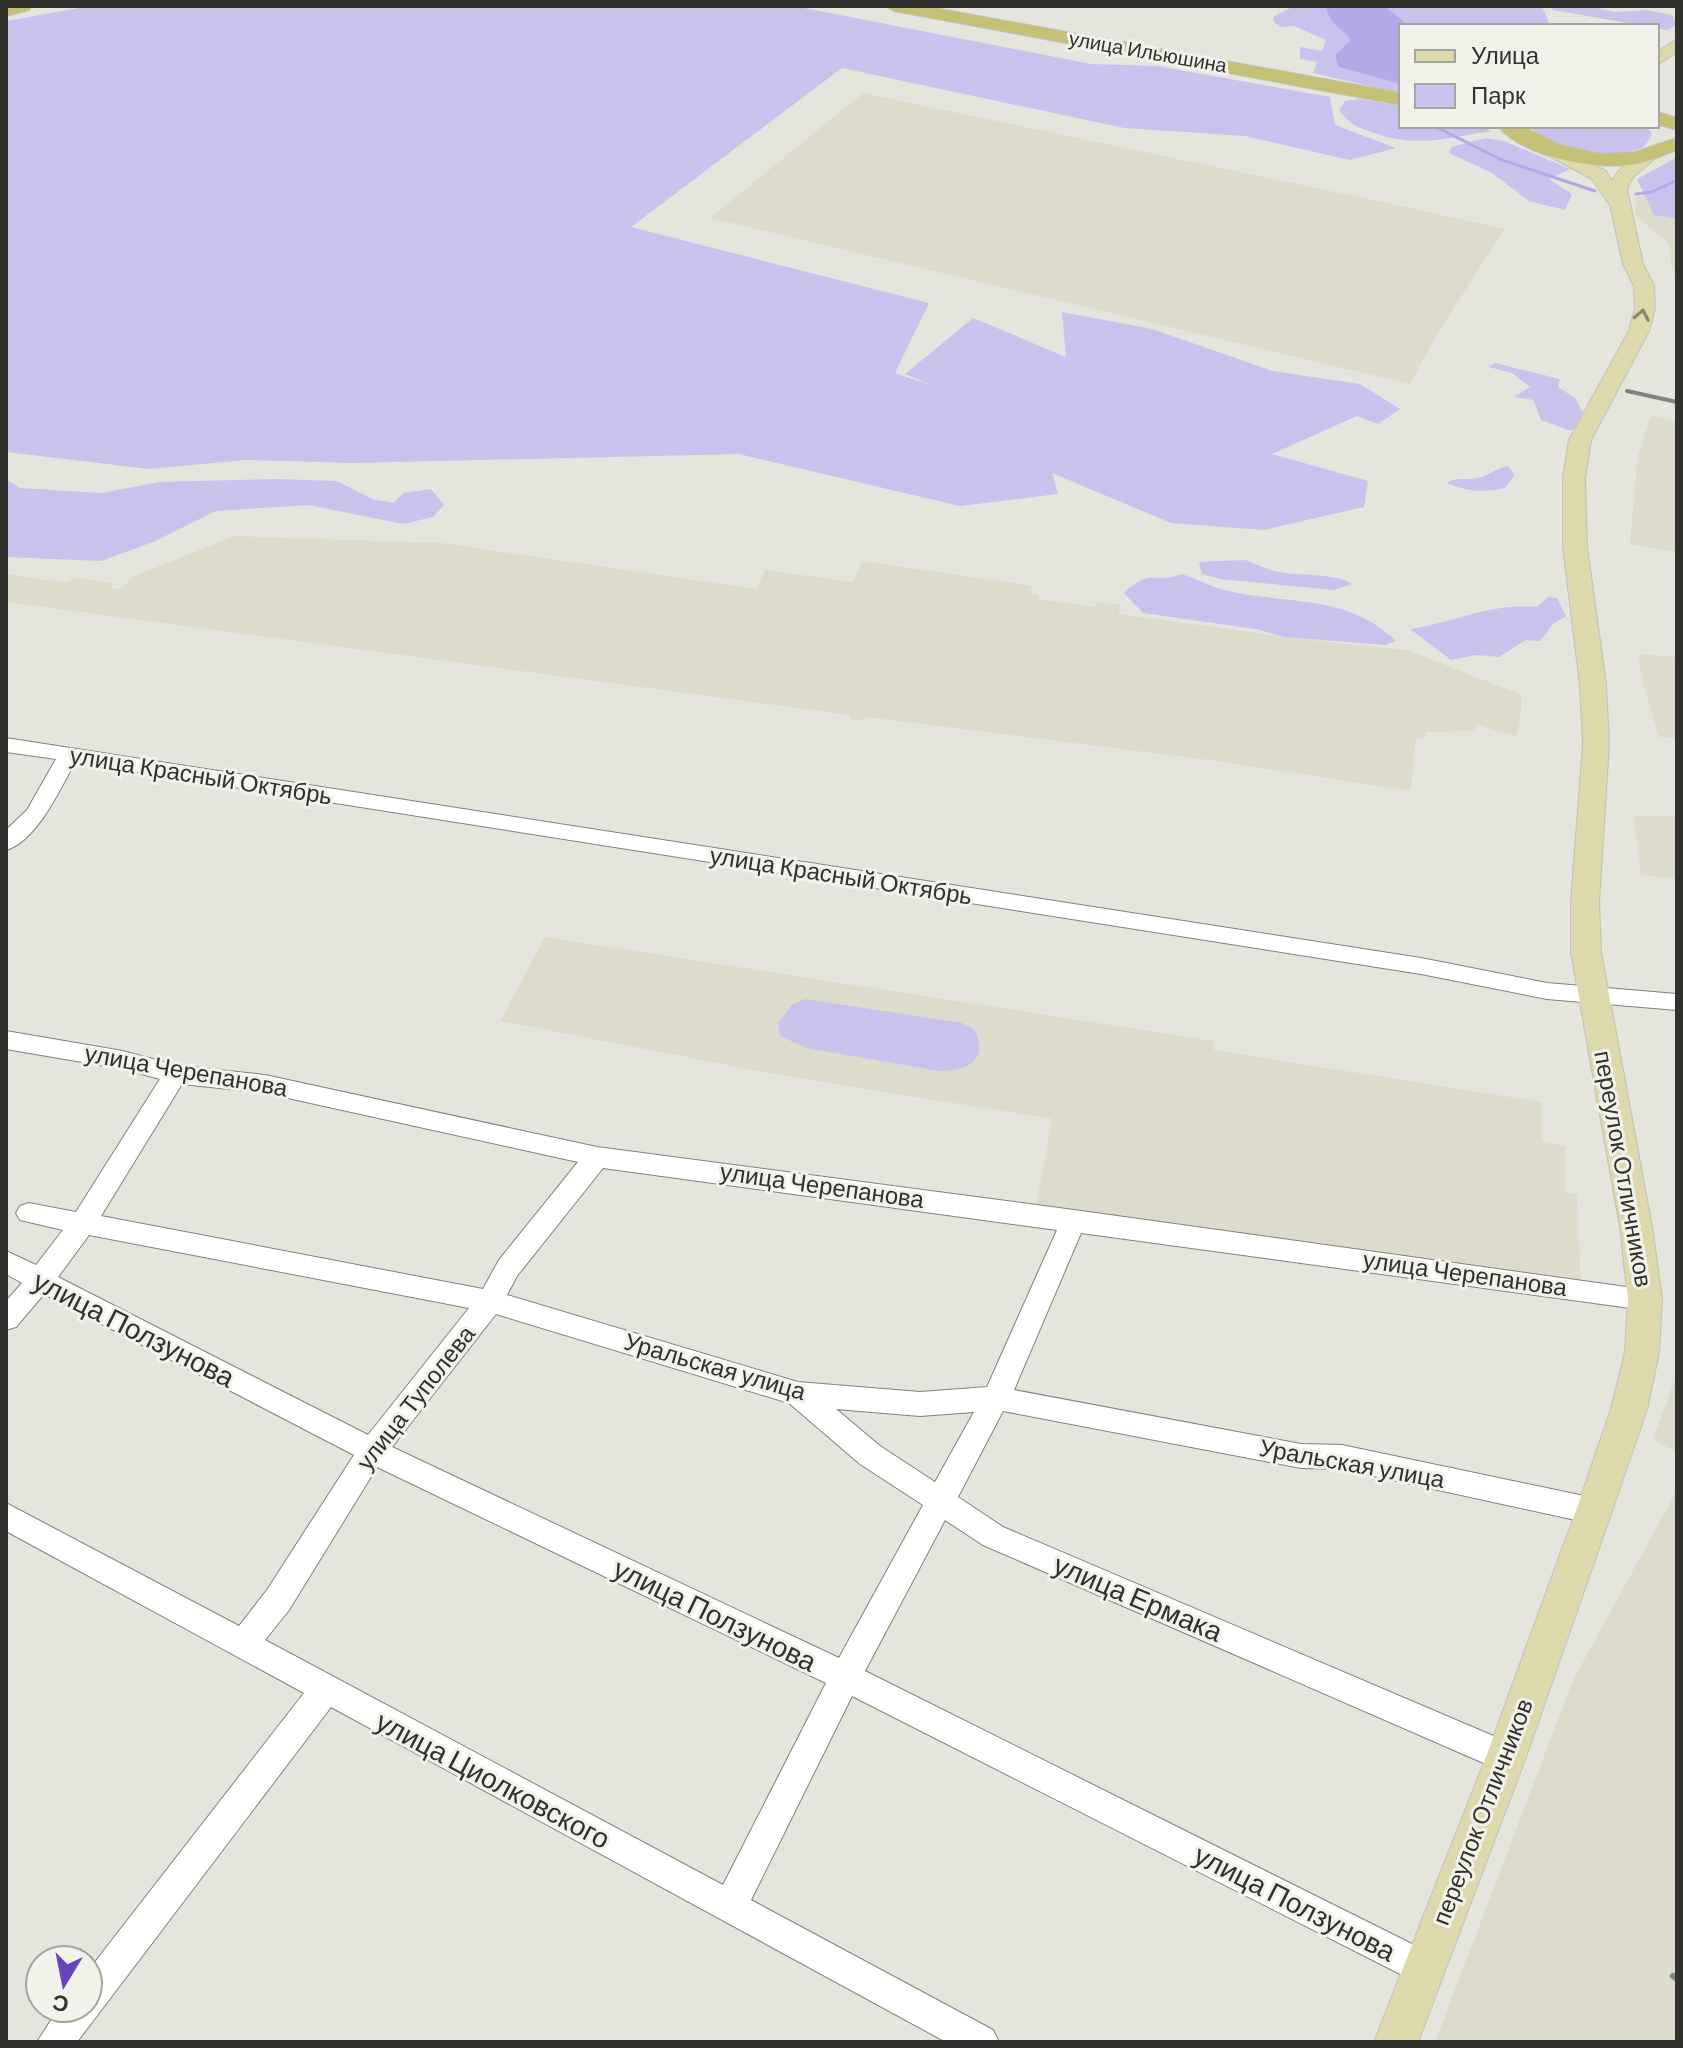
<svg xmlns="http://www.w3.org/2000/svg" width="1683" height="2048" font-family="Barlow,sans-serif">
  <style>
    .built { fill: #dddccc }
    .green { fill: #c9c2ed }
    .water { fill: #b4a8e9 }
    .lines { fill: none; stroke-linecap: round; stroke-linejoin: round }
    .stream { stroke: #b4a8e9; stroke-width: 3 }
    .minor-casing { stroke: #82827a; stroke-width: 2 }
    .major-casing { stroke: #c1c1c0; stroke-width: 2 }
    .highway-casing { stroke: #c1c1c0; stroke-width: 2 }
    .minor { fill: #fff; fill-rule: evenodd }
    .major { fill: #ddd9ad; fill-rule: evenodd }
    .highway { fill: #c6c076; fill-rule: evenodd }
    .rail-far1 { stroke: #83837e; stroke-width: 4 }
    .rail { stroke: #83837e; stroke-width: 6 }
    .oneway { stroke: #87856e }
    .labels { text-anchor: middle; stroke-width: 6; stroke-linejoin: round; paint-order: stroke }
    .far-street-label { font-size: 20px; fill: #31312e; stroke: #f3f2ea }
    .street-label { font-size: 24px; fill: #31312e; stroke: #f3f2ea }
    .near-street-label { font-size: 28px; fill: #31312e; stroke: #f3f2ea }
  </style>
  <rect width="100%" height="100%" fill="#e5e5dd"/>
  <!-- built -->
  <path class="built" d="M 863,93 L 1378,201 L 1505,229 L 1442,326 L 1410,384 L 710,218 Z
    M 1677,191 L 1677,278 L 1671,265 L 1669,244 L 1635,215 L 1636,197 Z
    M 1651,415 L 1677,422 L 1677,552 L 1630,544 L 1637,460 Z
    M 234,536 L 442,543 L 756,589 L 765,570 L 853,582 L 862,561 L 1033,586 L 1030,594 L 1039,595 L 1039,599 L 1095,607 L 1096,602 L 1120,605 L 1119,614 L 1301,639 L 1407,650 L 1522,695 L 1520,721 L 1517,736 L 1477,725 L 1473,731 L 1426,732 L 1424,739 L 1416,738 L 1411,791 L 1209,760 L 866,717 L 864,721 L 850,719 L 850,715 L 6,602 L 6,574 L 68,583 L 74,578 L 114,583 L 111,588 L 121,589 L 132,577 Z
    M 1638,654 L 1677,657 L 1677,738 L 1659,737 L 1643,684 Z
    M 1634,816 L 1677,816 L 1677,879 L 1641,875 Z
    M 545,937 L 1214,1041 L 1214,1050 L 1541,1102 L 1542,1142 L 1565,1146 L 1565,1192 L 1577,1194 L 1581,1282 L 1036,1204 L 1052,1119 L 774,1074 L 500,1021 Z
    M 1677,1373 L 1677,1453 L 1653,1439 Z
    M 1677,1490 L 1677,2042 L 1435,2042 L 1573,1680 Z"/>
  <!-- green -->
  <path class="green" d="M 90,6 L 794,6 L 1091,64 L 1157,66 L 1330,97 L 1335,125 L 1396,148 L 1350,160 L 1245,136 L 1124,128 L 842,68 L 631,227 L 929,303 L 895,373 L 933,386 L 905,374 L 973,318 L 1066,357 L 1062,312 L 1152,329 L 1273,371 L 1360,384 L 1400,409 L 1378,424 L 1357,416 L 1272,454 L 1368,481 L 1364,507 L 1264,530 L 1171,523 L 1052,473 L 1058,494 L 960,506 L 739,454 L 354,463 L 245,460 L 149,469 L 6,452 L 6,21 Z
    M 1294,6 L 1542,6 L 1550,26 L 1401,26 L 1401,91 L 1391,91 L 1313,73 L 1317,62 L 1300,59 L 1300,47 L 1322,51 L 1326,40 L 1294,26 L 1281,27 L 1274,22 L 1273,17 Z
    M 1552,6 L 1588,6 L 1615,12 L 1647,10 L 1672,15 L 1677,25 L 1668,30 L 1553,10 Z
    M 1360,99 L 1401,106 L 1401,126 L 1482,126 L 1491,131 C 1447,138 1417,148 1374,133 C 1357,127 1348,124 1339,110 L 1345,101 Z
    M 1531,126 L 1648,126 L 1652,135 L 1644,147 C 1615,158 1547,157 1531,126 Z
    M 1485,138 L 1504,141 L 1570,169 L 1549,179 L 1572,194 L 1565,210 L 1529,201 L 1492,173 L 1449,153 L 1451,147 Z
    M 1677,157 L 1677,219 L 1654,215 L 1637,179 Z
    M 1495,363 L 1560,379 L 1558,387 L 1575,398 L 1585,417 L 1582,424 L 1571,431 L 1541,420 L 1533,400 L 1514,397 L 1530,387 L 1512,373 L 1489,367 Z
    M 1508,466 L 1515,475 L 1505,488 C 1484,492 1466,492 1447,483 C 1458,476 1466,481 1478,478 C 1490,475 1496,468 1508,466 Z
    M 6,479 L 20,488 L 102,493 L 159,482 L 276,479 L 337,481 L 372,499 L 394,503 L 403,493 L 431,489 L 444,505 L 433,517 L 403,524 L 309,505 L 216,511 L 153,542 L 101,561 L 6,557 Z
    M 1245,560 C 1255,563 1265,569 1275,571 C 1299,577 1333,572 1352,584 L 1333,590 L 1220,579 L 1202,574 L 1199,562 Z
    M 1182,574 C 1197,579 1213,588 1228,591 C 1289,605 1346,593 1396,641 L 1385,645 L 1284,637 L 1256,629 L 1143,613 L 1124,593 C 1151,567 1153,585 1182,574 Z
    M 1548,597 L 1557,598 L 1566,616 L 1553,624 L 1540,641 L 1526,640 L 1499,657 L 1476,655 L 1451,660 L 1410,629 C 1458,622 1486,603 1537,607 Z
    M 805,999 L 962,1023 L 975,1030 C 989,1062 966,1071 939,1071 L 806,1048 L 780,1036 L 778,1023 L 792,1005 Z"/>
  <!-- water -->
  <path class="water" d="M 1325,6 L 1385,6 L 1403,21 L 1401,84 L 1339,67 L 1335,56 L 1351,39 L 1331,20 Z"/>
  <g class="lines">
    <!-- stream -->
    <path class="stream" d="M 1434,126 L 1502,160 L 1595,191
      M 1636,194 L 1652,192 L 1677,180"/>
    <!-- minor casing -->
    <g class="minor-casing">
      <path id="minor" d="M 6,738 L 1421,958 L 1547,983 L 1677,994 L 1677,1010 L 1547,999 L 1421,974 L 75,762 C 61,788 36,842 6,850 L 6,830 L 27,810 L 56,759 L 6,752 Z
        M 6,1031 L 123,1051 L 175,1065 L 265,1075 L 597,1147 L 1074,1210 L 1655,1291 L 1658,1299 L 1655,1307 L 1645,1310 L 1081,1233 L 1014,1390 L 1301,1444 L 1342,1445 L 1594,1498 L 1604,1502 L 1609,1511 L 1604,1520 L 1594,1524 L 1342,1469 L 1301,1468 L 1003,1411 L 958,1497 L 1003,1527 L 1517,1746 L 1522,1757 L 1517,1768 L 1506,1772 L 1495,1768 L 983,1545 L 945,1520 L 865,1671 L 1436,1956 L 1441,1968 L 1436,1980 L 1424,1985 L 1412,1980 L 852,1696 L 751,1900 L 993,2030 L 999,2042 L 946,2042 L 331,1707 L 77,2042 L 37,2042 L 59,2008 L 88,2008 L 88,1971 L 304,1693 L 6,1531 L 6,1503 L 239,1626 L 267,1590 L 354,1455 L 44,1294 L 16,1327 L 6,1330 L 6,1301 L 22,1283 L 6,1274 L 6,1251 L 36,1265 L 63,1230 L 20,1220 L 16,1213 L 20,1206 L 29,1203 L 76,1212 L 160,1079 L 123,1069 L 6,1049 ZM 182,1084 L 265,1093 L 578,1162 L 499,1260 L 483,1289 L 101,1216 ZM 603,1168 L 1057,1230 L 987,1387 L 920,1392 L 798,1382 L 507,1295 L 517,1276 ZM 89,1235 L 469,1308 L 368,1435 L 58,1277 ZM 496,1314 L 789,1403 L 860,1464 L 923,1505 L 839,1658 L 392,1447 ZM 836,1409 L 920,1416 L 974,1412 L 935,1482 L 880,1446 ZM 377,1467 L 826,1683 L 723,1885 L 265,1640 L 289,1610 Z"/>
    </g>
    <!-- major casing -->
    <g class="major-casing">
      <path id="major" d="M 1677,39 L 1677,52 L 1657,65 L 1657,52 Z
        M 1550,144 L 1606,171 L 1612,181 C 1619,167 1637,153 1651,149 L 1660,154 L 1632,178 L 1627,189 L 1643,264 L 1654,286 L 1655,308 L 1649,331 L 1591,440 L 1585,478 L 1587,547 L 1606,685 L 1609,744 L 1599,902 L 1601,952 L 1652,1227 L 1662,1299 L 1659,1352 L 1647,1409 L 1612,1511 L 1526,1757 L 1418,2042 L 1374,2042 L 1486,1757 L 1576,1511 L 1611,1409 L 1625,1352 L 1628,1299 L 1620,1227 L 1571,952 L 1571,902 L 1583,744 L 1580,685 L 1563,547 L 1563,478 L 1569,440 L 1629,331 L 1635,308 L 1634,286 L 1623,264 L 1610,205 L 1592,179 L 1544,153 L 1541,149 L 1544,145 Z"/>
    </g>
    <!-- highway casing -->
    <g class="highway-casing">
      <path id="highway" d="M 6,6 L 32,6 L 29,10 L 6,16 Z
        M 885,6 L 924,6 L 1401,93 L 1401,105 L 894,11 Z
        M 1657,112 L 1677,118 L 1677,130 L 1657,124 Z
        M 1498,126 L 1522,126 L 1560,145 L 1601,154 L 1635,152 L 1677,138 L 1677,150 C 1663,155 1649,162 1635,164 C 1597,171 1523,157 1498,126 Z"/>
    </g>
    <!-- minor -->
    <use href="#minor" class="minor"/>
    <!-- major -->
    <use href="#major" class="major"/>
    <!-- highway -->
    <use href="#highway" class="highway"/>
    <!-- rail-far1 -->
    <path class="rail-far1" d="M 1627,391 L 1677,402"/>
    <!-- rail -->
    <path class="rail" d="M 1673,1976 L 1677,1979"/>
  </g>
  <!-- one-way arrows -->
  <defs><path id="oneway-chevron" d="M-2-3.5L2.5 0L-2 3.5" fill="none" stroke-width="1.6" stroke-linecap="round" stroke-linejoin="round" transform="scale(2)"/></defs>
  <use class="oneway" href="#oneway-chevron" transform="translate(1642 315) rotate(-79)"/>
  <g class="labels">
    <!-- far-street labels -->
    <g class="far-street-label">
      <text transform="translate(1148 52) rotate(10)" y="7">улица Ильюшина</text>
    </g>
    <!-- street labels -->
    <g class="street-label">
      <text transform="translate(201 776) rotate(9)" y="8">улица Красный Октябрь</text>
      <text transform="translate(841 876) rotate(9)" y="8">улица Красный Октябрь</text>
      <text transform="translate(186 1071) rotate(10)" y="8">улица Черепанова</text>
      <text transform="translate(1623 1169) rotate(80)" y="8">переулок Отличников</text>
      <text transform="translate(822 1186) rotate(8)" y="8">улица Черепанова</text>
      <text transform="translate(1465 1274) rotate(8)" y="8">улица Черепанова</text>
      <text transform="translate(715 1367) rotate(16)" y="8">Уральская улица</text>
      <text transform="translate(416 1398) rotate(-52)" y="8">улица Туполева</text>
      <text transform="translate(1352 1464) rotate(10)" y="8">Уральская улица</text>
      <text transform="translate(1483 1812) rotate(-69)" y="8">переулок Отличников</text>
    </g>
    <!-- near-street labels -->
    <g class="near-street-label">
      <text transform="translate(134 1329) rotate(27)" y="10">улица Ползунова</text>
      <text transform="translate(1138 1598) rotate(23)" y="10">улица Ермака</text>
      <text transform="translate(715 1615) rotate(26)" y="10">улица Ползунова</text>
      <text transform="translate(493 1780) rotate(28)" y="10">улица Циолковского</text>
      <text transform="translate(1295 1903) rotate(27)" y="10">улица Ползунова</text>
    </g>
  </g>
  <!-- border -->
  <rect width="1683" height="2048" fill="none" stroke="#31312e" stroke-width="16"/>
  <!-- legend -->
  <rect x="1399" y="24" width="260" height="104" fill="#f3f2ea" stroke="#a5a59f" stroke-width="2"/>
  <rect x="1415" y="50" width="40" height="12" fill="#ddd9ad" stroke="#a5a59f" stroke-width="2"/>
  <text x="1471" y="64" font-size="24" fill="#31312e">Улица</text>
  <rect x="1415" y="84" width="40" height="24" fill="#c9c2ed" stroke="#a5a59f" stroke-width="2"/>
  <text x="1471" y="104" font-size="24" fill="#31312e">Парк</text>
  <!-- north arrow -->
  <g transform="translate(64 1984) rotate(190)"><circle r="38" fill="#f3f2ea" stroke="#a5a59f" stroke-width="2"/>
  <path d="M0-6L14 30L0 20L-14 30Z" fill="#6844bd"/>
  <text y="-12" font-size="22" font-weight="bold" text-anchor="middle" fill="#31312e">С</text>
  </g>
</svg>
